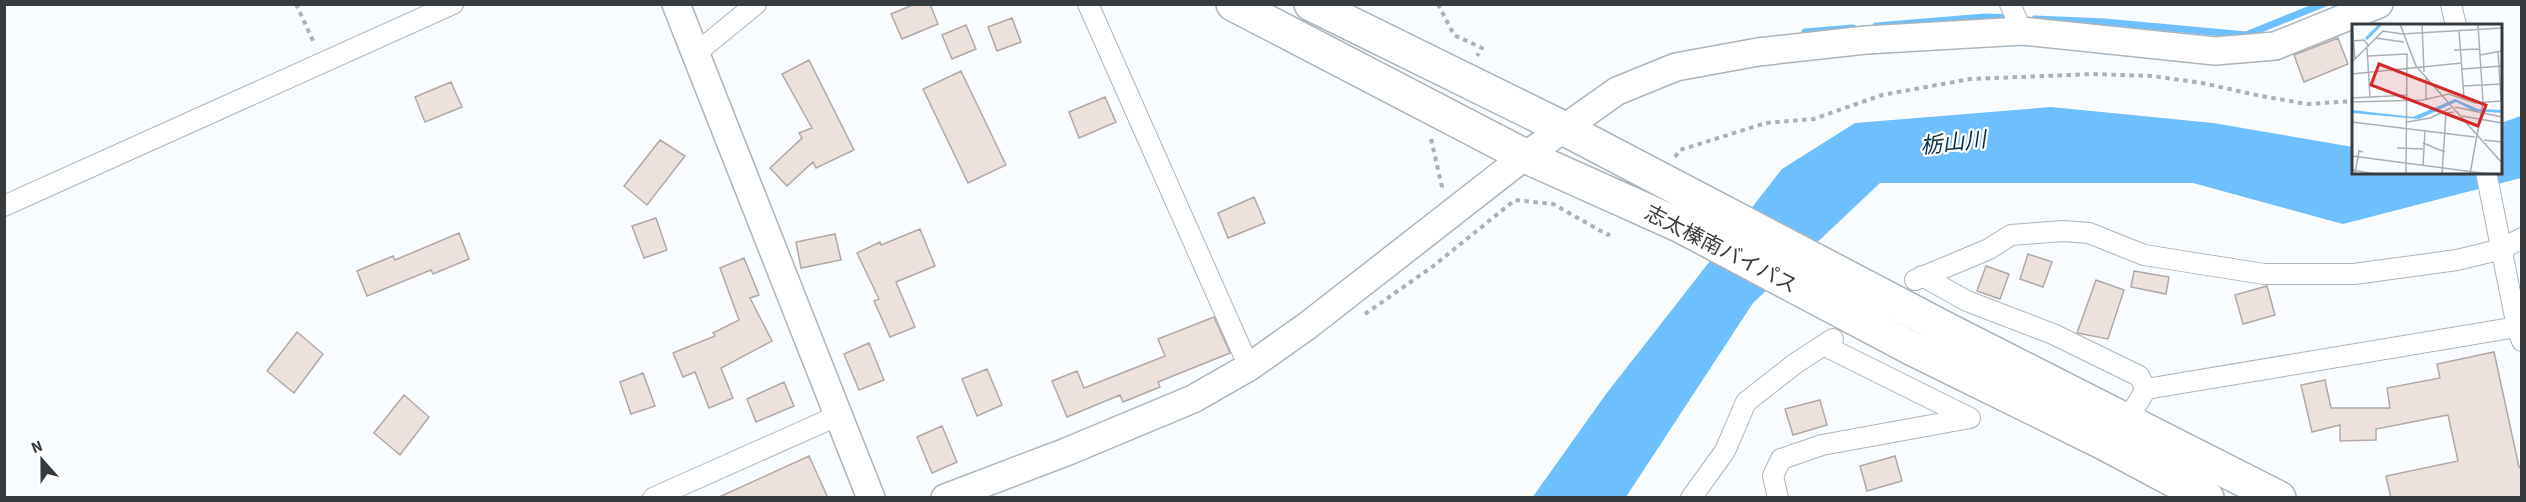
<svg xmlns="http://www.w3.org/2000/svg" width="2526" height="502" font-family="'Source Sans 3','Noto Sans JP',sans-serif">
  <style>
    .water { fill: #6ebffe }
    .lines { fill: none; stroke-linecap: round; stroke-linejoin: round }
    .stream { stroke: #6ebffe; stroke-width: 7 }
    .building { fill: #ece1dd; stroke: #b2a8a4; stroke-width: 1.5 }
    .street-casing { stroke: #acb5bb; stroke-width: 22 }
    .secondary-casing { stroke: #acb5bb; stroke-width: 30 }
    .highway-casing { stroke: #acb5bb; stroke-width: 36 }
    .path { stroke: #adb0b3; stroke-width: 4; stroke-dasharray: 4.5 4.5; stroke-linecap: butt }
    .street { stroke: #fff; stroke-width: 20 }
    .secondary { stroke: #fff; stroke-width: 27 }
    .highway { stroke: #fff; stroke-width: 33 }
    .labels { text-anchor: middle; stroke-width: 4.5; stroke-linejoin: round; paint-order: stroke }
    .street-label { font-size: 21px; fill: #383b3e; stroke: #fff }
    .water-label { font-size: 22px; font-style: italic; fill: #0a2e46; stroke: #fff }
    .inset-river { fill: none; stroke: #6ebffe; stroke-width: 3 }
    .inset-road { fill: none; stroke: #abafb2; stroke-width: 1.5 }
    .view { fill: #d62828; fill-opacity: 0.15; stroke: #d62828; stroke-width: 3 }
    .inset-edge { fill: none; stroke: #383b3e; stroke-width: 3 }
  </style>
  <rect width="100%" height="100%" fill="#f8fcff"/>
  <!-- water -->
  <path class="water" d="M 2051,107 L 2213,123 L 2353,147 L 2354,172 L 2500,172 L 2501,123 L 2521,116 L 2521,178 L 2343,224 L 2193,183 L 1880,183 L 1753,303 L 1626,497 L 1532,498 L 1606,394 L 1782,169 L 1855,123 Z"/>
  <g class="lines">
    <!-- stream -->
    <path class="stream" d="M 2035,19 L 2105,22 L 2246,35 L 2323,4
      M 1876,26 L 1985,17 L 2015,18
      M 1805,32 L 1853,28"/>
  </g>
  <!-- building -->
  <path class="building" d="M 915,4 L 930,4 L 938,24 L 902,39 L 891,14 Z
    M 1012,18 L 1021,42 L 997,51 L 988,27 Z
    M 966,25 L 976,49 L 952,59 L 942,35 Z
    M 2338,38 L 2348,64 L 2304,82 L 2294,55 Z
    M 809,60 L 854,150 L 816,168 L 813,162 L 787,186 L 770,168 L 802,138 L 799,133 L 812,128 L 782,74 Z
    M 961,71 L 1006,165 L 968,183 L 923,89 Z
    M 451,82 L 462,107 L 425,122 L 415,97 Z
    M 1105,97 L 1116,122 L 1079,138 L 1069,112 Z
    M 660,140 L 685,156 L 647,205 L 624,186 Z
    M 1254,197 L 1265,223 L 1228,238 L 1218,213 Z
    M 656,218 L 667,250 L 644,258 L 632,226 Z
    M 920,229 L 935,266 L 896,282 L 915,327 L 890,337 L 874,301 L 879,299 L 857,253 L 880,242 L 881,245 Z
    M 459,233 L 469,259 L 433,274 L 431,270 L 367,296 L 357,271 L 393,256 L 395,260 Z
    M 835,234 L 841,260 L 801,268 L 796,242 Z
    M 2028,254 L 2052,262 L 2043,287 L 2020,279 Z
    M 744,258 L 759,295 L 750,298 L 772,341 L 721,368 L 733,398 L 709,408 L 695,372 L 683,377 L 673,353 L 715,336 L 713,333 L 739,320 L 720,268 Z
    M 1986,266 L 2009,274 L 2000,299 L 1977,291 Z
    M 2134,271 L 2169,277 L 2166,294 L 2131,287 Z
    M 2096,280 L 2124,290 L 2108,339 L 2077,333 Z
    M 2267,286 L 2275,315 L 2243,324 L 2235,295 Z
    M 1214,317 L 1230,353 L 1158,382 L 1160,387 L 1123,402 L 1120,395 L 1067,417 L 1052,381 L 1077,371 L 1084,388 L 1165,356 L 1158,339 Z
    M 297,332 L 323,354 L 294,393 L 267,371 Z
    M 869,343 L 884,380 L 859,390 L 844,354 Z
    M 2494,352 L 2519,467 L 2522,466 L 2522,498 L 2391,498 L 2386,476 L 2458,461 L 2448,415 L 2376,429 L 2376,440 L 2340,441 L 2340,425 L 2312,432 L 2301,385 L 2325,380 L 2331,408 L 2390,408 L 2387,388 L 2440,378 L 2437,364 Z
    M 987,369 L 1002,405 L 977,416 L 962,379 Z
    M 643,373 L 655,406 L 631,414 L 620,382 Z
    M 784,382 L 794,406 L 756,422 L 747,399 Z
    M 404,395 L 429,417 L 400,455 L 374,433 Z
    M 1820,400 L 1827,425 L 1793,435 L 1785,409 Z
    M 942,426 L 957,462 L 932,473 L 917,437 Z
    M 809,456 L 828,498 L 717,498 Z
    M 1895,456 L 1902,481 L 1867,491 L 1860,466 Z"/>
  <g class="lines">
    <!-- street casing -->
    <g class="street-casing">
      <path id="street" d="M 1088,4 L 1249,367
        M 2010,4 L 2022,31
        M 2451,4 L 2456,26
        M 695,54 L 756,4
        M 2486,172 L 2517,327 L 2522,341
        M 4,206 L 453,4
        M 1922,276 L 1967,301 L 2053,334 L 2139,376 L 2146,389
        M 1915,280 L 1989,249 L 2011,235 L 2063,231 L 2089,233 L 2144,255 L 2264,274 L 2354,274 L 2457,260 L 2502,249 L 2522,238
        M 2126,422 L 2146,389 L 2517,327
        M 653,498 L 837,416
        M 1691,498 L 1725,451 L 1746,402 L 1796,363 L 1833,339
        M 1778,498 L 1773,476 L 1781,459 L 1822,445 L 1970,418 L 1825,346"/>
    </g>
    <!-- secondary casing -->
    <g class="secondary-casing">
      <path id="secondary" d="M 676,4 L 871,498
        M 945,498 L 1066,452 L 1193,399 L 1249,367 L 1307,326 L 1525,156 L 1617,91 L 1676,67 L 1758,52 L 1866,40 L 2022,31 L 2215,51 L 2275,46 L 2379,4"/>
    </g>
    <!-- highway casing -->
    <g class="highway-casing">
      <path id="highway" d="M 1233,4 L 1525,156 L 1681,226 L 1911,348 L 2104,443 L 2207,498
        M 1311,4 L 1565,129 L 1946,329 L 2279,498"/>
    </g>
    <!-- path -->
    <path class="path" d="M 296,4 L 315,45
      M 1438,4 L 1454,35 L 1482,48 L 1477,56
      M 1431,139 L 1442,187 L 1439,190
      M 1675,157 L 1680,150 L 1766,123 L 1814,119 L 1882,95 L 1970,79 L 2093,74 L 2152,76 L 2202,83 L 2261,96 L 2307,104 L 2354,101
      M 1365,314 L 1432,267 L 1515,200 L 1553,204 L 1608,235 L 1612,229"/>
    <!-- street -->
    <use href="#street" class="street"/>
    <!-- secondary -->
    <use href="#secondary" class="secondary"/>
    <!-- highway -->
    <use href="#highway" class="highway"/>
  </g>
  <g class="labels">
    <!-- street labels -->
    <g class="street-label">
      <text transform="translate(1721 249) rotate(27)" y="7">志太榛南バイパス</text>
    </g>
    <!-- water labels -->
    <g class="water-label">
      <text transform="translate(1953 142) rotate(-6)" y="8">栃山川</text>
    </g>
  </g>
  <!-- overview -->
  <g transform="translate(2352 24)">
    <rect width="150" height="150" fill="#f8fcff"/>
    <path d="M 103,75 L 126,85 L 150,86 L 150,89 L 122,87 L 104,78 L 67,95 L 0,89 L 0,86 L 61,93 Z" fill="#6ebffe"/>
    <path class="inset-river" d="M 14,15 L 28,1"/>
    <path class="inset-road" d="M 0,0 L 3,35M 48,0 L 64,42 L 150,139M 70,0 L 72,48M 107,7 L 112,74M 50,10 L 150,4M 23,14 L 52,18M 0,17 L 12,16 L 16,21M 15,24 L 18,73M 102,26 L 127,25M 146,27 L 149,77M 128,31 L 150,27M 16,32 L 55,30 L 54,150M 0,38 L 31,7 L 50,10M 110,45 L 150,42M 0,50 L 110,39M 111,62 L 150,60M 0,74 L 56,71M 74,76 L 74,54M 0,78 L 71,76 L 97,70 L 123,79 L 150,77M 103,83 L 150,93M 110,92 L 150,99M 0,98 L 123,113M 55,98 L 78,94 L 99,84M 132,116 L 150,118M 71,119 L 93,128M 45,124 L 71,125M 0,132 L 137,150M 71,142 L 73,106M 0,146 L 23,150M 3,150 L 7,127 L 11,128M 90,150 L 94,89 L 102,88M 118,150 L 131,78 L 126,0"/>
    <path class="view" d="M 27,40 L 134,81 L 126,102 L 19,61 Z"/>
    <rect width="150" height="150" class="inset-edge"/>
  </g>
  <!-- border -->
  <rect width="2526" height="502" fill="none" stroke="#383b3e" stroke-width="12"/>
  <!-- north arrow -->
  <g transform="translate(42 460) rotate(339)" stroke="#ffffff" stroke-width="4.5" paint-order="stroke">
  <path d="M0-4.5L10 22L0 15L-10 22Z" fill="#383b3e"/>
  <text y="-9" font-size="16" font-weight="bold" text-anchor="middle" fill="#383b3e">N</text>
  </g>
</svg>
